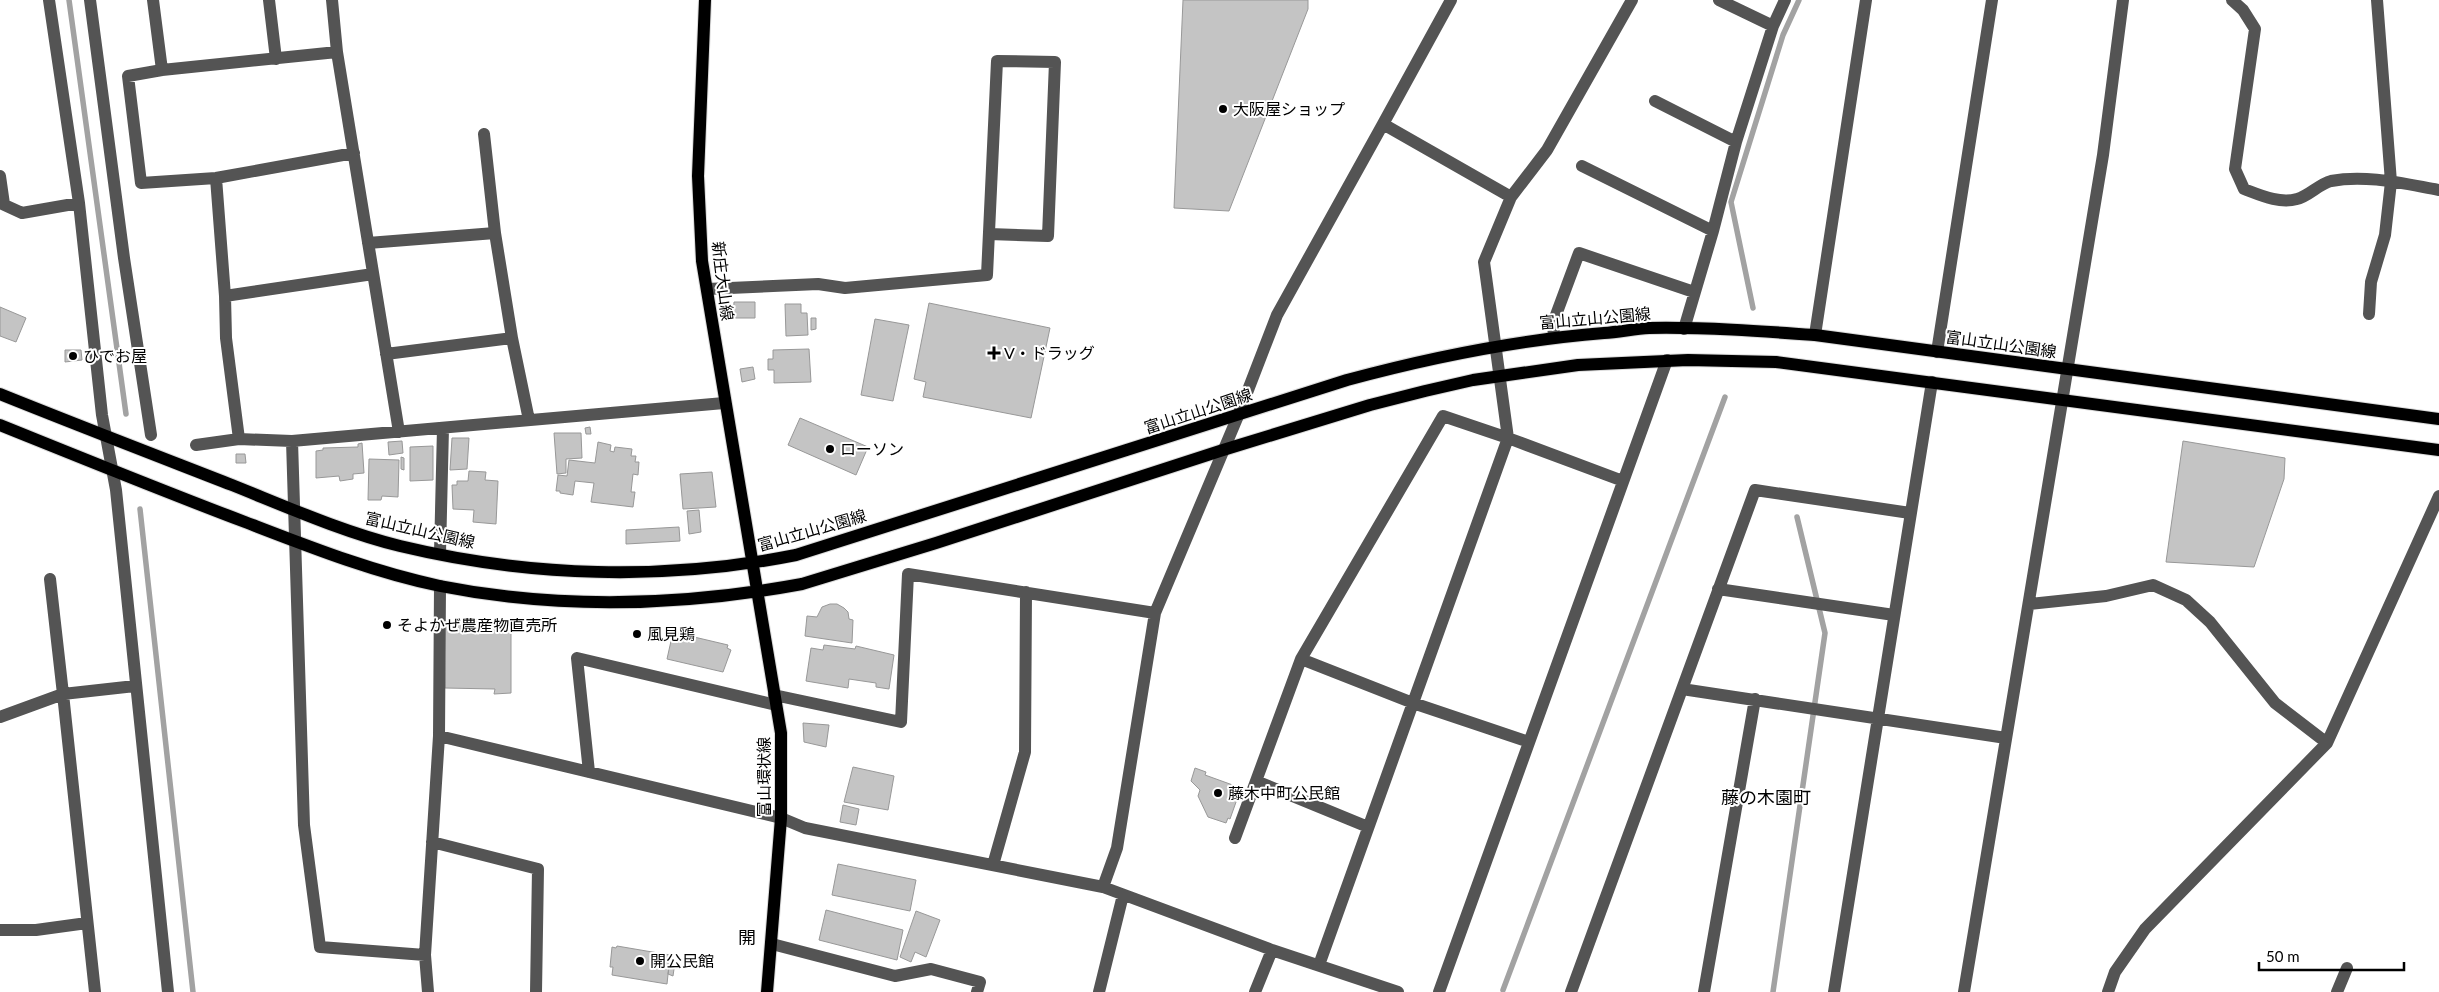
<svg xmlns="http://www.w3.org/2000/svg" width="2439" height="992" font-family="Lato,'Noto Sans JP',sans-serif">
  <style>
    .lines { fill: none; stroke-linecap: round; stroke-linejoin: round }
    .stream { stroke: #a2a2a2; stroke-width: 5.5 }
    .building { fill: #c4c4c4; stroke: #989898 }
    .major-casing { stroke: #dbdbdb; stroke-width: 14 }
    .minor { stroke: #545454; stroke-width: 12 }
    .major { stroke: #000; stroke-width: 12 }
    .poi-dot { fill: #000; stroke: #fff; stroke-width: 2 }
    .labels { text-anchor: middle; stroke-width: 4; stroke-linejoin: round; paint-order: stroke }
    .poi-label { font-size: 16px; fill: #000; stroke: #fff; text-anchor: start }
    .street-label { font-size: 16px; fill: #000; stroke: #fff }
    .neighbourhood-label { font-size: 18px; fill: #000; stroke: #fff }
  </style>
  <rect width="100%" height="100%" fill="#fff"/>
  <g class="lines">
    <!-- stream -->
    <path class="stream" d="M 69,0 L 126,414
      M 1753,308 L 1731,202 L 1783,35 L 1799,0
      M 140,509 L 193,992
      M 1503,990 L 1725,397
      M 1773,992 L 1825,633 L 1797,517"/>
  </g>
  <!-- building -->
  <path class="building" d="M 1183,0 L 1308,0 L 1308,9 L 1229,211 L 1174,208 Z
    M 734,302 L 755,302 L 755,318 L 733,318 Z
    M 929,303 L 1050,328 L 1031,418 L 923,397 L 926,382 L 914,379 Z
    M 785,304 L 801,304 L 801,313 L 807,313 L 808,335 L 786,336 Z
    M 0,307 L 26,318 L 16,342 L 0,336 Z
    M 811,318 L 816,318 L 816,329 L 811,330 Z
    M 875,319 L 909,325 L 893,401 L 861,395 Z
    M 809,349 L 811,382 L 774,383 L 774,370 L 768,370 L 768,359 L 773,359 L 773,350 Z
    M 65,350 L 81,350 L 82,360 L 65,362 Z
    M 753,367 L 755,379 L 742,382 L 740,369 Z
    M 800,418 L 868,447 L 856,475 L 788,445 Z
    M 590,427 L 591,434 L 586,434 L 585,428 Z
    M 554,433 L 581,433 L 582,458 L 566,459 L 566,473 L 557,474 Z
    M 452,438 L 469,438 L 467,469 L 450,470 Z
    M 402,441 L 403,453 L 389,455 L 388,442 Z
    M 2183,441 L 2285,458 L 2284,479 L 2254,567 L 2166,562 Z
    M 598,442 L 611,445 L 610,451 L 614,452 L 615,447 L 632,449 L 631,456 L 636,456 L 635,462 L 639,462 L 638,475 L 633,474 L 631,492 L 635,492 L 633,507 L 591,502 L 594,483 L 575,481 L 573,495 L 560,493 L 560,491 L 556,491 L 558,475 L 567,476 L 569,460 L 595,463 Z
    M 362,443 L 364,473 L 353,474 L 353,479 L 340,481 L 339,476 L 316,478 L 316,451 L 323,450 L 323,448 L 358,447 L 358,444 Z
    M 433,446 L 433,480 L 410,481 L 410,447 Z
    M 236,454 L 245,454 L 246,463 L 236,463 Z
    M 401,457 L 404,458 L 404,470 L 401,469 Z
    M 369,459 L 399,460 L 398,497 L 382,496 L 381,500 L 368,500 Z
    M 469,471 L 486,472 L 485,480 L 498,481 L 496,524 L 473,522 L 474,510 L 453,509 L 452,485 L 457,485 L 457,481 L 468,481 Z
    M 712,472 L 716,507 L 683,509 L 680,474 Z
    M 699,510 L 701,532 L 689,534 L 687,511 Z
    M 679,527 L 680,541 L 626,544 L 626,530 Z
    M 830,604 L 837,604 L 844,608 L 848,612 L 849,619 L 853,620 L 852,643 L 805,636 L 807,616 L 817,617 L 822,607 Z
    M 456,619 L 511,620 L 511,693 L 494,694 L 495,689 L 445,688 L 444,622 L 457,622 Z
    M 673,632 L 728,645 L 727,648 L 731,650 L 723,672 L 667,659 Z
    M 824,645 L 855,649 L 856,646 L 894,655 L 889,689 L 876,687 L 876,683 L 849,679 L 848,688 L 806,681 L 811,648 L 823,650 Z
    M 803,723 L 829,725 L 826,747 L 804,742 Z
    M 853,767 L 894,776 L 888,810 L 844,802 Z
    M 1195,768 L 1206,772 L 1205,775 L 1241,788 L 1230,819 L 1228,818 L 1226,823 L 1208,817 L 1198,796 L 1200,790 L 1191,781 Z
    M 843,805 L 859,809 L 856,825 L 840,822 Z
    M 838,864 L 916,880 L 910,911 L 832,895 Z
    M 826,910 L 903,930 L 897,960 L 819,940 Z
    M 916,911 L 940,920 L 926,957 L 915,952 L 911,962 L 900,957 Z
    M 617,946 L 670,955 L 667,984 L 612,975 L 613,967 L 610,967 L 612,947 L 616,948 Z
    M 670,961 L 675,962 L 673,976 L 668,974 Z"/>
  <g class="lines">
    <!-- major casing -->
    <g class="major-casing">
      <path id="major" d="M 705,0 L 698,176 L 702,261 L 781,733 L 781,818 L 767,992
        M 0,394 C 77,425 155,455 232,485 C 287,507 343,532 400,546 C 529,577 665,581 796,555 L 1347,380 C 1432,357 1516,340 1604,333 C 1619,332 1634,329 1649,328 C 1704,327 1760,331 1815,335 L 2439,419
        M 0,425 C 82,458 163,491 245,522 C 310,547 373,572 440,586 C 561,610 682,606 802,584 L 936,543 L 1223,450 L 1370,405 L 1425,391 L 1473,380 L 1578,365 L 1688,360 L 1776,362 L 2439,450"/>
    </g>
    <!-- minor -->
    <path class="minor" d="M 49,0 L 79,203 L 102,415 L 116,490 L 168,992
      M 90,0 L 124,258 L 151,435
      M 153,0 L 162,70 L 337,52
      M 269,0 L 276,59
      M 332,0 L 337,52 L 399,432
      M 1719,0 L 1773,26 L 1785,0
      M 2232,0 L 2243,10 L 2255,29 L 2235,169 L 2244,189 C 2260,195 2279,204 2297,199 C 2309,196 2319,184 2331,181 C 2366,174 2405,184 2439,190
      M 162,70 L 128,76 L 141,183 L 216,178 L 354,153
      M 1655,101 L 1736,142 L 1773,26
      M 484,134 L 495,233
      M 1582,166 L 1713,231 L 1736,142
      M 0,176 L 4,204
      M 216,178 L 225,296 L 373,274
      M 1511,197 L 1547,150 L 1632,0
      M 0,203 L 22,213 L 79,203
      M 368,243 L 495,233 L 512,338 L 386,354
      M 707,289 L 818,284 L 845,288 L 987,275 L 997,61 L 1055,62 L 1048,236 L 989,234
      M 225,296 L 226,338 L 239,439 L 292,441
      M 2369,314 L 2371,282 L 2385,235 L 2391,182 L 2377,0
      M 1684,329 L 1713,231
      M 1815,335 L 1866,0
      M 1554,337 L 1553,323 L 1579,253 L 1694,292
      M 512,338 L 529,420
      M 1937,352 L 1992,0
      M 196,445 L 239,439
      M 440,553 L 443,428
      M 50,579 L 63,694 L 135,686
      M 1718,589 L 1894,615
      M 2029,604 L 2106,596 L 2153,585 L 2186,600 L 2210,622 L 2275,703 L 2327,743
      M 1682,689 L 2006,738
      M 774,695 L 901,722 L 908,574 L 1155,613
      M 0,717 L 63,694 L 95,992
      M 439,736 L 781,818 L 805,828 L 1103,887 L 1272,950 L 1398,992
      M 1529,742 L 1413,703 L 1301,659 L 1443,416 L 1508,438 L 1623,481
      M 589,772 L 577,658 L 776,705
      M 1256,781 L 1368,827
      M 1235,838 L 1301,659
      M 432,842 L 538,869 L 536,992
      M 993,865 L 1025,752 L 1026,592
      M 1103,887 L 1117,848 L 1155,613 L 1238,416 L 1277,315 L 1383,124
      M 0,930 L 36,930 L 87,923
      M 772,944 L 895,976 L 931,969 L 980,982 L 977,992
      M 425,955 L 320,947 L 304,825 L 292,441 L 724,403
      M 1319,965 L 1508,438 L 1484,262 L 1511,197 L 1383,124 L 1451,0
      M 428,992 L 425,955 L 439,736 L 440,586
      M 1099,992 L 1123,895
      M 1255,992 L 1272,950
      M 1439,992 L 1667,360
      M 1571,992 L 1755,490 L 1910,513
      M 1704,992 L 1755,699
      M 1834,992 L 1932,382
      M 1964,992 L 2103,155 L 2123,0
      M 2108,992 L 2115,972 L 2145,929 L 2327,743 L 2439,496
      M 2337,992 L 2347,968"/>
    <!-- major -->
    <use href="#major" class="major"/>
  </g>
  <!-- markers -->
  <g class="poi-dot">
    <circle cx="1223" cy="109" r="5"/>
    <path d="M991.5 345.5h5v5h5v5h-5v5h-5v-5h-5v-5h5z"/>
    <circle cx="73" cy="356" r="5"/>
    <circle cx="830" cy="449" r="5"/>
    <circle cx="387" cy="625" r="5"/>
    <circle cx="637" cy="634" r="5"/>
    <circle cx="1218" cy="793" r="5"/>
    <circle cx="640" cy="961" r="5"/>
  </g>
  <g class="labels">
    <!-- poi labels -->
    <g class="poi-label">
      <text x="1233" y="115">大阪屋ショップ</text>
      <text x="1004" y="359">V・ドラッグ</text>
      <text x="83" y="362">ひでお屋</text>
      <text x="840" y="455">ローソン</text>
      <text x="397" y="631">そよかぜ農産物直売所</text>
      <text x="647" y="640">風見鶏</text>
      <text x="1228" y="799">藤木中町公民館</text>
      <text x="650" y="967">開公民館</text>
    </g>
    <!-- street labels -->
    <g class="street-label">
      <text transform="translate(723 281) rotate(83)" y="6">新庄大山線</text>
      <text transform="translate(1595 318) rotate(-5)" y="6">富山立山公園線</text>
      <text transform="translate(2001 344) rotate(8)" y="6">富山立山公園線</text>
      <text transform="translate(1198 411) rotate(-18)" y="6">富山立山公園線</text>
      <text transform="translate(420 530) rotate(13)" y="6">富山立山公園線</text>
      <text transform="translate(812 530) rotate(-16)" y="6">富山立山公園線</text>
      <text transform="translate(764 777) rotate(-90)" y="6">富山環状線</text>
    </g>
    <!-- neighbourhood labels -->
    <g class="neighbourhood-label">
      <text x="1766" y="804">藤の木園町</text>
      <text x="747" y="944">開</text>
    </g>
  </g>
  <!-- scale -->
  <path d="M2259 962v8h145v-8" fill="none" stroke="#000000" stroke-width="2.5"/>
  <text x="2266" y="962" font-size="15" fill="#000000" stroke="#ffffff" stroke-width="4" paint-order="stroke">50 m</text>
</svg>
